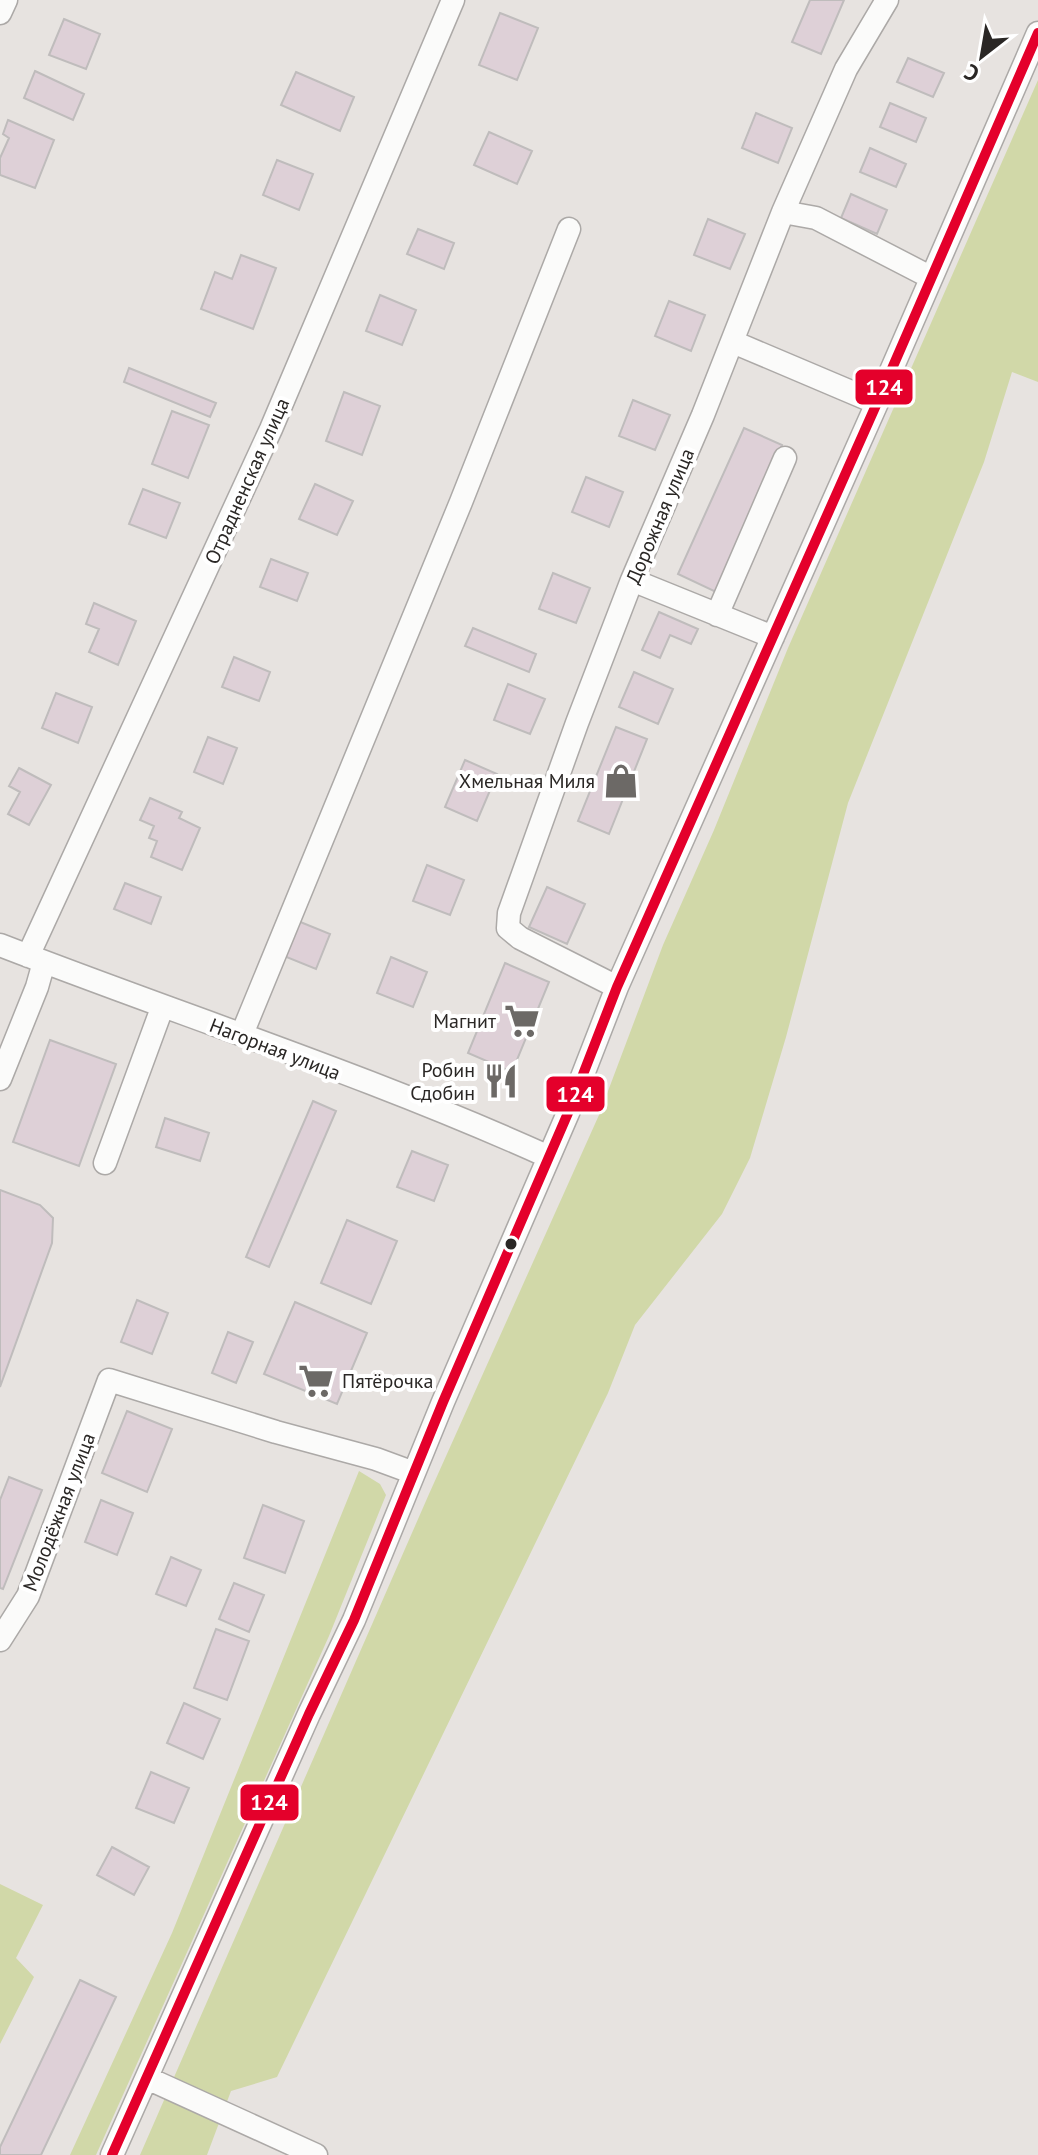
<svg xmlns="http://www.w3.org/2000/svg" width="1038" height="2155" font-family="'PT Sans',sans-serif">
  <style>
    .green { fill: #d1d8a8 }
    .building { fill: #ded0d7; stroke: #bfbcbc; stroke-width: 2 }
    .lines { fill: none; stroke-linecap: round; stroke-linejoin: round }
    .minor-casing { stroke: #aca9a7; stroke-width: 25 }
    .minor { stroke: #fbfbfa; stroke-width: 22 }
    .bus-1-casing { stroke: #fff; stroke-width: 16 }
    .bus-1 { stroke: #e4002b; stroke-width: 10 }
    .bus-dot { fill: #2a2725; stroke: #fff; stroke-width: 3 }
    .labels { text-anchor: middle; stroke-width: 8; stroke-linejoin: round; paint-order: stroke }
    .street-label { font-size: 20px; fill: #2a2725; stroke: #fff }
    .poi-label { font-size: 20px; fill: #2a2725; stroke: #fff; text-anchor: end }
    .line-badge { stroke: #fff; stroke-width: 3 }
    .badge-label { font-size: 22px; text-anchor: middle; font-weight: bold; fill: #fff }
  </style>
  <rect width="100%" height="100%" fill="#e7e3e0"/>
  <!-- green -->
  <path class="green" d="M 1038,80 L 1038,382 L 1012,372 L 984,462 L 848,803 L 786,1037 L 750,1158 L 722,1214 L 635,1325 L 608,1393 L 277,2077 L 231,2091 L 207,2155 L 140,2155 L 429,1494 L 599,1115 L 663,945 L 714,830 L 788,648 Z
    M 359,1471 L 380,1484 L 386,1495 L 329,1636 L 96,2155 L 70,2155 L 172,1933 Z
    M 0,1884 L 43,1905 L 16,1958 L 34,1977 L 0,2044 Z"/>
  <!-- building -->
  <path class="building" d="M 810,0 L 844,0 L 821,54 L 792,42 Z
    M 500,13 L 538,28 L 517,80 L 479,65 Z
    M 64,19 L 100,34 L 86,69 L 49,55 Z
    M 908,58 L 944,73 L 933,97 L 897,82 Z
    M 35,71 L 84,94 L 73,120 L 24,98 Z
    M 296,72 L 354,97 L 340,131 L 281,105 Z
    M 890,103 L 926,118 L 916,142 L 880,127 Z
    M 756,113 L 792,128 L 778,163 L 742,148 Z
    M 8,120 L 54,140 L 35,188 L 0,175 L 0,158 L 9,138 L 3,134 Z
    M 489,132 L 532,151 L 517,184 L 474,165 Z
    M 870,148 L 906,164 L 896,187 L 860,172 Z
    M 277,160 L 313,174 L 299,210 L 263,195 Z
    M 851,194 L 887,210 L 877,234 L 841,218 Z
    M 708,219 L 745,234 L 730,269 L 694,255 Z
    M 418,229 L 454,243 L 444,269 L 407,254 Z
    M 241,255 L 276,268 L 253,329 L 201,309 L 215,272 L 232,279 Z
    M 380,295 L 416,310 L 402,345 L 366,331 Z
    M 669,301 L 705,315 L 691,351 L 655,336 Z
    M 129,368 L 216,403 L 210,417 L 124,382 Z
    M 344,392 L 380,406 L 362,455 L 326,441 Z
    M 633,400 L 670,415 L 655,450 L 619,436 Z
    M 172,411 L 209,425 L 188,478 L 152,464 Z
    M 744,428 L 782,445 L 716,592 L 678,574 Z
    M 586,477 L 623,492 L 609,527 L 572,512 Z
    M 315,484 L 353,501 L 337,535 L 299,519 Z
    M 143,489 L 180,503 L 166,538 L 129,524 Z
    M 271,559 L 308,573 L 297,601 L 260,587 Z
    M 553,573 L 590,588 L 576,623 L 539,609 Z
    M 94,603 L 136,621 L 118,665 L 89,652 L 99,629 L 86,624 Z
    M 659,612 L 698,629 L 691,644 L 670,635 L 660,658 L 642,650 Z
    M 473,628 L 536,654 L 529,672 L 465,646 Z
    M 234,657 L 270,672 L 259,701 L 222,687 Z
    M 634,672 L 673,689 L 658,724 L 619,707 Z
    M 508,684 L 545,699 L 530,734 L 494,720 Z
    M 56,693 L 92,707 L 78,743 L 42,728 Z
    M 616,727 L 647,739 L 609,834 L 578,821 Z
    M 208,737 L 237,748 L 223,784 L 194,772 Z
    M 465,760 L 497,774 L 477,821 L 445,807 Z
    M 19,768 L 51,785 L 29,825 L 8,814 L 20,792 L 9,786 Z
    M 150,798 L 182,812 L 179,818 L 200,828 L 182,870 L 151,857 L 157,841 L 149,838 L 154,826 L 140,820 Z
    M 427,865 L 464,880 L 450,915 L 413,901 Z
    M 125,883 L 161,897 L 151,924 L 114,909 Z
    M 547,887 L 585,904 L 567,944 L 529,927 Z
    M 293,919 L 330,934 L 316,969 L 279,954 Z
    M 391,957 L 427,972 L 413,1007 L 377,993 Z
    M 505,963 L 549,982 L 512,1072 L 468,1053 Z
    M 50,1040 L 116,1064 L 79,1166 L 13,1142 Z
    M 313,1101 L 336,1111 L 269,1267 L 246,1257 Z
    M 165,1118 L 209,1133 L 200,1161 L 156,1147 Z
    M 412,1151 L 448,1165 L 434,1201 L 397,1187 Z
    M 0,1190 L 40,1205 L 53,1218 L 52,1243 L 0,1387 Z
    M 347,1220 L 397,1241 L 371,1304 L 321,1283 Z
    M 137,1300 L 168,1313 L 152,1354 L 121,1342 Z
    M 295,1302 L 367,1333 L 337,1404 L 264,1374 Z
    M 228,1332 L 253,1342 L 236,1383 L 212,1373 Z
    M 127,1411 L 172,1429 L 147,1492 L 102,1473 Z
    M 9,1477 L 42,1490 L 3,1589 L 0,1588 L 0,1500 Z
    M 101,1500 L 133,1513 L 117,1555 L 85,1542 Z
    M 263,1505 L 304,1521 L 285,1573 L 244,1558 Z
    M 171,1557 L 201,1570 L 186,1606 L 156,1594 Z
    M 234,1583 L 264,1595 L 249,1632 L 219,1619 Z
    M 216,1629 L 249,1641 L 227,1700 L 194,1688 Z
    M 184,1703 L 220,1719 L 203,1759 L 167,1743 Z
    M 151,1772 L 189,1788 L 174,1823 L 136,1808 Z
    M 112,1847 L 149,1867 L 134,1895 L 97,1875 Z
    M 80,1980 L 116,1997 L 41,2155 L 0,2155 L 0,2147 Z"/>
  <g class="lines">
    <!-- minor casing -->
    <g class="minor-casing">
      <path id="minor" d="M 0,13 L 6,0
        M 783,212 L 816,218 L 930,277
        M 733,342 L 877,403
        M 632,580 L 773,637
        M 717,615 L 785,458
        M 0,945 C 183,1016 370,1076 549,1157
        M 28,956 L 271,429 L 453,0
        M 617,987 L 520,938 L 508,928 L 509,913 L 577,723 L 632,580 L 703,415 L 783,212 L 846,69 L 887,0
        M 242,1034 L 461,502 L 569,229
        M 0,1079 L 37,987 L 44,962
        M 105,1163 L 162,1008
        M 0,1640 L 28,1596 L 109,1380 L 276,1432 L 376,1459 L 414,1473
        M 147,2078 L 316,2155
        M 112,2155 L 309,1714 L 354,1620 L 443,1402 L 568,1113 L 617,987 L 877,403 L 1038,33"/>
    </g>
    <!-- minor -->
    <use href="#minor" class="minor"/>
    <!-- bus-1 casing -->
    <g class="bus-1-casing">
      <path id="bus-1" d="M 112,2155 L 309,1714 L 354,1620 L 443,1402 L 568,1113 L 617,987 L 877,403 L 1038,33"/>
    </g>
    <!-- bus-1 -->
    <use href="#bus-1" class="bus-1"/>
  </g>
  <!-- icons -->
  <defs>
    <g id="shop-bare" transform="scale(2.76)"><path d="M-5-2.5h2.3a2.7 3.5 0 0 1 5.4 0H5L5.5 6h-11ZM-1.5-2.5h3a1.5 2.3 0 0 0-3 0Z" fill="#6c6966" stroke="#fff" stroke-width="2.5" paint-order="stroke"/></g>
    <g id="supermarket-bare" transform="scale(2.76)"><path d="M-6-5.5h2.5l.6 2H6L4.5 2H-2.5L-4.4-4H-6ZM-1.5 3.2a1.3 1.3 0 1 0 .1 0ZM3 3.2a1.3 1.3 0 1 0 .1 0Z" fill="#6c6966" stroke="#fff" stroke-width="2.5" paint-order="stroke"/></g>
    <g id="restaurant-bare" transform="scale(2.76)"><path d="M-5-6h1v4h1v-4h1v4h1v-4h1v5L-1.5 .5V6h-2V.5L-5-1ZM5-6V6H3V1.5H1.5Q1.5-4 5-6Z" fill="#6c6966" stroke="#fff" stroke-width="2.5" paint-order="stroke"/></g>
  </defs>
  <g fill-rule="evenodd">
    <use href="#shop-bare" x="621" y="781"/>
    <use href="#supermarket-bare" x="522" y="1021"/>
    <use href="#restaurant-bare" x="501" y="1081"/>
    <use href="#supermarket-bare" x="316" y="1381"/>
  </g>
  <!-- markers -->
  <circle class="bus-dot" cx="511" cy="1244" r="7"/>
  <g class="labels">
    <!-- street labels -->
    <g class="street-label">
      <text transform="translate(247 481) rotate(-66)" y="7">Отрадненская улица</text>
      <text transform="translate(660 516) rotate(-67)" y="7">Дорожная улица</text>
      <text transform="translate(275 1049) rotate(21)" y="7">Нагорная улица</text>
      <text transform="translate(59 1512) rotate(-69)" y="7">Молодёжная улица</text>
    </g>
    <!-- poi labels -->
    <g class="poi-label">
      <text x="595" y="788">Хмельная Миля</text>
      <text x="496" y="1028">Магнит</text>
      <text x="475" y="1077">Робин<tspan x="475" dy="23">Сдобин</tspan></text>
      <text x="342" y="1388" text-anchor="start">Пятёрочка</text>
    </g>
  </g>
  <g class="line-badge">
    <rect x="854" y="368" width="60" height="38" rx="8" fill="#e4002b"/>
    <rect x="545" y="1075" width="61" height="38" rx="8" fill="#e4002b"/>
    <rect x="239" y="1783" width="61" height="39" rx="8" fill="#e4002b"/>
  </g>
  <g class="badge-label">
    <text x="884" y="395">124</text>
    <text x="575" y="1102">124</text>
    <text x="269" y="1810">124</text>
  </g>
  <!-- north arrow -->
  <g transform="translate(982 56) rotate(211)" stroke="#ffffff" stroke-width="6" paint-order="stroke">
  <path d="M0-6L14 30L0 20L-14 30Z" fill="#2a2725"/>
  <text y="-12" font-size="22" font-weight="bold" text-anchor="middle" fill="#2a2725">С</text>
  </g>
</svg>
